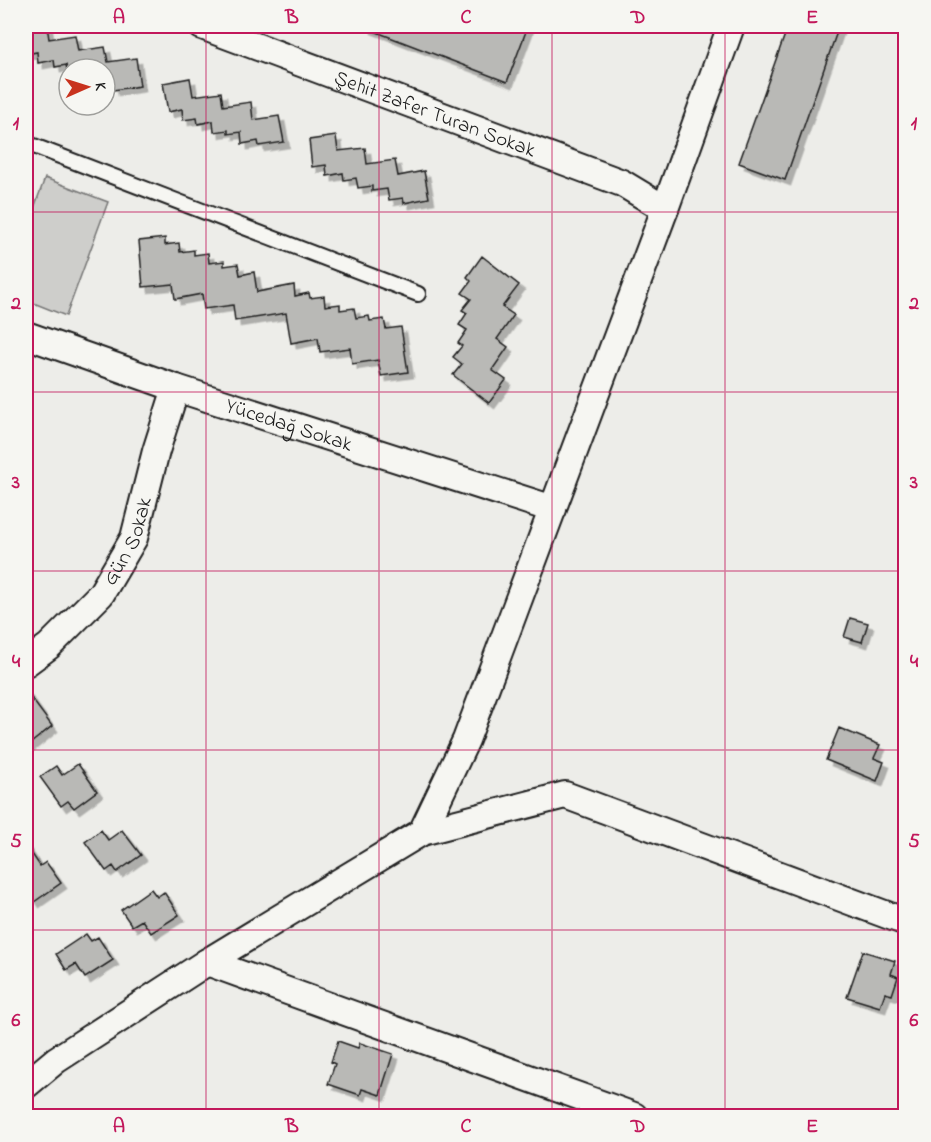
<svg xmlns="http://www.w3.org/2000/svg" width="931" height="1142" font-family="'Indie Flower',sans-serif">
  <style>
    .grass { fill: #cececb; stroke: #757574; stroke-width: 1.5 }
    .building { fill: #b9b9b6; stroke: #1c1c1c; stroke-width: 1.5; filter: url(#shadow) }
    .lines { fill: none; stroke-linecap: round; stroke-linejoin: round }
    .service-casing { stroke: #1c1c1c; stroke-width: 18 }
    .minor-casing { stroke: #1c1c1c; stroke-width: 30 }
    .service { stroke: #f6f6f2; stroke-width: 14 }
    .minor { stroke: #f6f6f2; stroke-width: 26 }
    .grid { fill: none; stroke: #c2185b; stroke-width: 1.5; stroke-opacity: 0.55 }
    .labels { text-anchor: middle; stroke-width: 4.5; stroke-linejoin: round; paint-order: stroke }
    .street-label { font-size: 21px; fill: #1c1c1c; stroke: #f6f6f2 }
    .neatline { fill: none; stroke: #c2185b; stroke-width: 2 }
    .grid-label { font-size: 20px; text-anchor: middle; font-weight: bold; fill: #c2185b }
  </style>
  <defs>
    <filter id="shadow"><feDropShadow dx="5.5" dy="5.5" stdDeviation="0" flood-color="#0004"/></filter>
  </defs>
  <rect width="100%" height="100%" fill="#edede9"/>
  <filter id="ink" filterUnits="userSpaceOnUse"><feTurbulence type="fractalNoise" baseFrequency=".0167" numOctaves="2"/><feDisplacementMap in="SourceGraphic" scale="12" xChannelSelector="R" yChannelSelector="G"/><feConvolveMatrix kernelMatrix="1 2 1 2 8 2 1 2 1" color-interpolation-filters="sRGB"/></filter>
  <g filter="url(#ink)">
    <!-- grass -->
    <path class="grass" d="M 45,178 L 108,202 L 66,316 L 26,300 L 26,230 Z"/>
    <!-- building -->
    <path class="building" d="M 26,26 L 47,26 L 49,39 L 75,35 L 78,51 L 105,47 L 108,62 L 136,58 L 140,86 L 113,90 L 112,84 L 105,85 L 105,68 L 69,69 L 68,74 L 66,65 L 55,67 L 54,60 L 38,63 L 37,52 L 26,54 Z
      M 366,26 L 528,26 L 507,82 L 366,28 Z
      M 788,26 L 839,26 L 785,180 L 739,163 Z
      M 190,78 L 193,96 L 221,92 L 223,106 L 251,102 L 253,120 L 279,116 L 284,142 L 259,146 L 258,141 L 242,144 L 241,132 L 228,134 L 228,130 L 214,132 L 213,121 L 198,124 L 197,118 L 183,120 L 182,109 L 168,112 L 163,83 Z
      M 336,136 L 338,151 L 365,148 L 367,164 L 395,160 L 398,176 L 424,171 L 429,198 L 404,203 L 403,198 L 389,200 L 387,189 L 372,191 L 372,186 L 358,188 L 356,178 L 344,180 L 343,173 L 327,176 L 326,165 L 312,167 L 309,140 Z
      M 165,238 L 165,245 L 179,243 L 180,252 L 194,250 L 194,255 L 208,253 L 209,263 L 224,261 L 224,266 L 238,264 L 240,275 L 254,272 L 257,292 L 294,285 L 295,296 L 309,293 L 310,298 L 324,296 L 325,306 L 340,304 L 340,310 L 354,308 L 356,318 L 369,316 L 370,321 L 384,319 L 386,329 L 401,327 L 408,372 L 381,376 L 378,360 L 352,364 L 350,348 L 320,352 L 318,338 L 291,343 L 286,313 L 235,321 L 233,305 L 204,309 L 202,294 L 175,299 L 173,284 L 143,287 L 139,241 Z
      M 482,256 L 519,285 L 502,307 L 514,315 L 497,339 L 508,347 L 492,370 L 506,380 L 489,403 L 453,375 L 462,364 L 453,357 L 462,346 L 458,343 L 467,330 L 459,325 L 467,313 L 462,310 L 471,299 L 462,293 L 471,281 L 467,277 Z
      M 850,618 L 868,623 L 862,642 L 844,637 Z
      M 26,691 L 52,726 L 26,747 Z
      M 839,728 L 880,745 L 874,758 L 884,762 L 877,781 L 826,760 Z
      M 78,764 L 97,791 L 74,808 L 68,801 L 61,806 L 40,777 L 56,766 L 62,775 Z
      M 101,830 L 108,840 L 122,830 L 141,855 L 117,872 L 113,866 L 106,871 L 85,842 Z
      M 26,845 L 40,866 L 46,862 L 61,883 L 34,902 L 26,890 Z
      M 151,889 L 157,897 L 164,892 L 179,915 L 151,933 L 142,920 L 132,926 L 121,910 Z
      M 86,934 L 91,941 L 98,937 L 113,960 L 85,978 L 76,964 L 66,970 L 56,954 Z
      M 863,951 L 895,961 L 891,974 L 898,977 L 892,995 L 885,993 L 880,1007 L 847,997 Z
      M 338,1041 L 358,1048 L 360,1043 L 393,1054 L 380,1095 L 362,1089 L 360,1095 L 328,1084 L 335,1064 L 331,1062 Z"/>
    <g class="lines">
      <!-- service casing -->
      <g class="service-casing">
        <path id="service" d="M 26,143 L 418,294"/>
      </g>
      <!-- minor casing -->
      <g class="minor-casing">
        <g id="minor">
          <path id="s1" d="M 202,26 L 622,183 L 665,209"/>
          <path id="s2" d="M 26,335 L 176,388 L 553,509"/>
          <path id="s3" d="M 26,663 L 49,646 L 101,594 L 134,538 L 156,451 L 176,388"/>
          <path d="M 422,832 L 565,795 L 906,922"/>
          <path d="M 207,962 L 634,1116"/>
          <path d="M 26,1085 L 56,1060 L 207,962 L 422,832 L 466,740 L 665,209 L 731,26"/>
        </g>
      </g>
      <!-- service -->
      <use href="#service" class="service"/>
      <!-- minor -->
      <use href="#minor" class="minor"/>
    </g>
  </g>
  <!-- grid -->
  <path class="grid" d="M 206,26 L 206,1116M 379,26 L 379,1116M 552,26 L 552,1116M 725,26 L 725,1116M 26,212 L 906,212M 26,392 L 906,392M 26,571 L 906,571M 26,750 L 906,750M 26,930 L 906,930"/>
  <g class="labels">
    <!-- street labels -->
    <g class="street-label">
      <text dy="7" stroke="none"><textPath href="#s1" startOffset="249">Şehit Zafer Turan Sokak</textPath></text>
      <text dy="7" stroke="none"><textPath href="#s2" startOffset="278">Yücedağ Sokak</textPath></text>
      <text dy="7" stroke="none"><textPath href="#s3" startOffset="162">Gün Sokak</textPath></text>
    </g>
  </g>
  <!-- margin -->
  <rect width="931" height="1142" fill="none" stroke="#f6f6f2" stroke-width="66"/>
  <!-- north arrow -->
  <g transform="translate(87 87) rotate(87)"><circle r="28" fill="#f6f6f2" stroke="#9f9f9c" stroke-width="1.5"/>
  <path d="M0-4.5L10 22L0 15L-10 22Z" fill="#c8321e"/>
  <text y="-9" font-size="16" font-weight="bold" text-anchor="middle" fill="#1c1c1c">K</text>
  </g>
  <rect x="33" y="33" width="865" height="1076" class="neatline"/>
  <g class="grid-label">
    <text x="119" y="23">A</text>
    <text x="292" y="23">B</text>
    <text x="466" y="23">C</text>
    <text x="638" y="23">D</text>
    <text x="812" y="23">E</text>
    <text x="16" y="129">1</text>
    <text x="914" y="129">1</text>
    <text x="16" y="309">2</text>
    <text x="914" y="309">2</text>
    <text x="16" y="488">3</text>
    <text x="914" y="488">3</text>
    <text x="16" y="667">4</text>
    <text x="914" y="667">4</text>
    <text x="16" y="847">5</text>
    <text x="914" y="847">5</text>
    <text x="16" y="1026">6</text>
    <text x="914" y="1026">6</text>
    <text x="119" y="1132">A</text>
    <text x="292" y="1132">B</text>
    <text x="466" y="1132">C</text>
    <text x="638" y="1132">D</text>
    <text x="812" y="1132">E</text>
  </g>
</svg>
